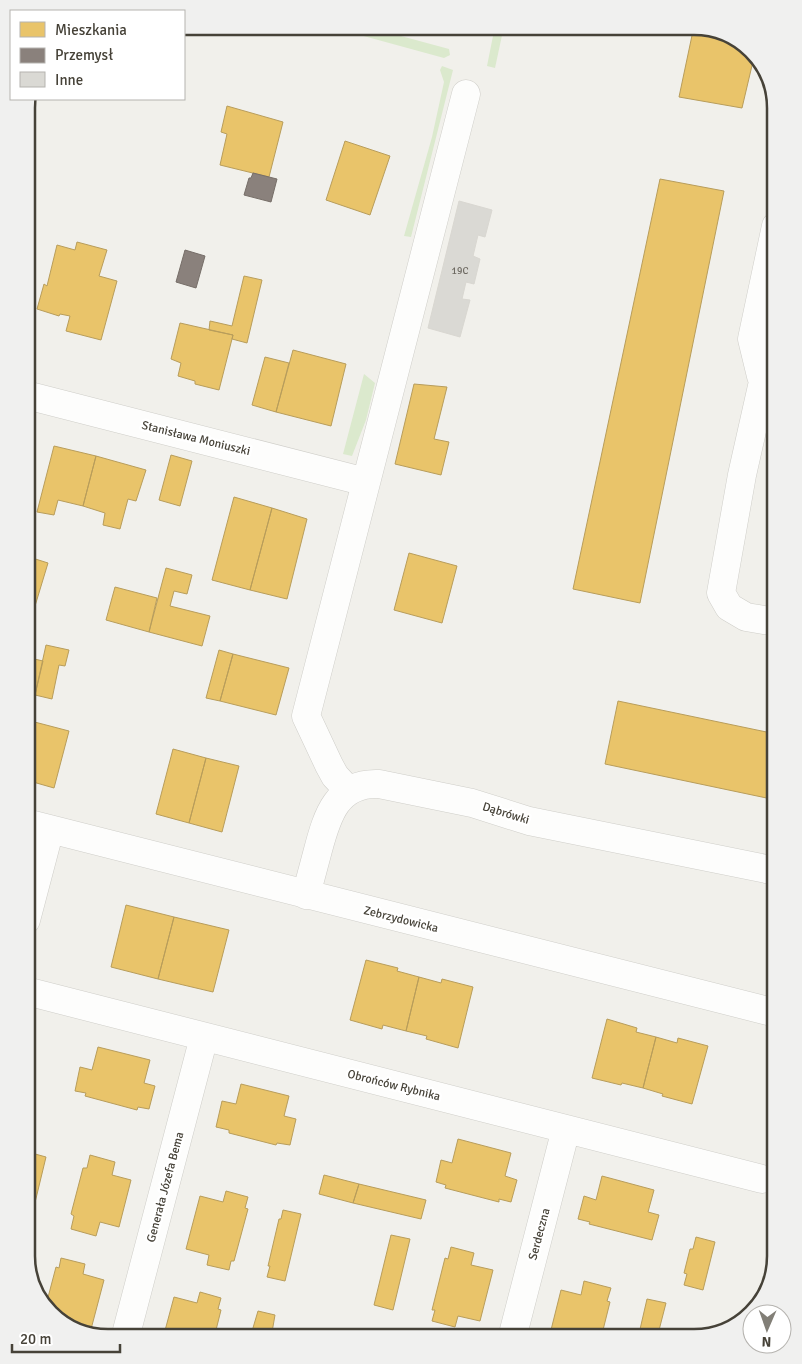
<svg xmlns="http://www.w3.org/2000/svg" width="802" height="1364" font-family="Signika,sans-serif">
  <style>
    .green { fill: #dbe9cd }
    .homes { fill: #e9c46a; stroke: #b89d5b }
    .industry { fill: #8a817c; stroke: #766e68 }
    .building { fill: #dad9d4; stroke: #d9d7d1 }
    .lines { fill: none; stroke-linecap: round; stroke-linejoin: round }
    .minor-casing { stroke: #cfcec9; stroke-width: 29 }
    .minor { stroke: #fdfdfc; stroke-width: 28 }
    .labels { text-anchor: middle; stroke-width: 5; stroke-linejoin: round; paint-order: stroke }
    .number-label { font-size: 10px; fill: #6c6860 }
    .street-label { font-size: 12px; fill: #464238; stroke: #fff }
    .rim { fill: none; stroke: #464238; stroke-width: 2.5 }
  </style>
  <rect width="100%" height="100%" fill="#f1f0eb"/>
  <!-- green -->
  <path class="green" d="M 327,26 L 364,26 L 449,49 L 450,55 L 444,58 Z
    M 495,26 L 504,26 L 495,68 L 487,66 Z
    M 442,66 L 453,70 L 411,237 L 404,236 L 432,137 L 444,82 L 440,70 Z
    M 364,374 L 375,383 L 366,420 L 352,456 L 343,454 Z"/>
  <!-- homes -->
  <path class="homes" d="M 694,26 L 699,26 L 740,40 L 754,57 L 742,108 L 679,97 Z
    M 227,106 L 283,122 L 269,177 L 220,165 L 227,134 L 221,132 Z
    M 345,141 L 390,156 L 370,215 L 326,200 Z
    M 660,179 L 724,191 L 640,603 L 573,589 Z
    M 77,242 L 107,250 L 99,276 L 117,281 L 101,340 L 66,331 L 70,316 L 60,314 L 59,316 L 37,309 L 44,284 L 47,286 L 57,245 L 75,250 Z
    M 244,276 L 262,280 L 247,343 L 232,339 L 233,335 L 209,330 L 210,321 L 232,326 Z
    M 180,323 L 233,335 L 219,390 L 195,384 L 195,381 L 178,376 L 181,363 L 171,359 Z
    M 293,350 L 346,364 L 331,426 L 276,412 Z
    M 265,357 L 289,363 L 276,412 L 252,405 Z
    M 414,384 L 447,387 L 434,439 L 449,442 L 441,475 L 395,464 Z
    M 54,446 L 96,456 L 83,506 L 58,500 L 54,515 L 37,512 Z
    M 171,455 L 192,461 L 180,506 L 159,500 Z
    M 96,456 L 146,470 L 136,501 L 128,499 L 120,529 L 103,525 L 105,513 L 83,506 Z
    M 234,497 L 272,508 L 250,590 L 212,580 Z
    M 272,508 L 307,519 L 287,599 L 250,590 Z
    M 409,553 L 457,566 L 442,623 L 394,610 Z
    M 26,556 L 48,563 L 35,606 L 26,603 Z
    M 166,568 L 192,575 L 187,594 L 174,591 L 170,606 L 210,616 L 202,646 L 149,632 Z
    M 115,587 L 157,598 L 149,632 L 106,620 Z
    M 46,645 L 69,650 L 65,666 L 59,665 L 52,699 L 35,695 Z
    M 219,650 L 233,654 L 220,701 L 206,698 Z
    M 233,654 L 289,668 L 276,715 L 220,701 Z
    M 26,657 L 43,661 L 35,695 L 26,692 Z
    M 618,701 L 776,734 L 776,800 L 605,764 Z
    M 27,720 L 69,731 L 54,788 L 26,780 Z
    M 173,749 L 206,758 L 189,823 L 156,814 Z
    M 206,758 L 239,766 L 222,832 L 189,823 Z
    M 126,905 L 174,917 L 158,979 L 111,967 Z
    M 174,917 L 229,930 L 213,992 L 158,979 Z
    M 366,960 L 398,968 L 397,971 L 419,977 L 406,1031 L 383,1025 L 382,1029 L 350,1020 Z
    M 419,977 L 441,983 L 442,979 L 473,987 L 458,1048 L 426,1039 L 427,1036 L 406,1031 Z
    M 607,1019 L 637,1028 L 636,1032 L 656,1037 L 643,1088 L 622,1083 L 621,1085 L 592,1078 Z
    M 656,1037 L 677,1043 L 678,1038 L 708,1046 L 692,1104 L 662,1096 L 663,1094 L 643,1088 Z
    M 98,1047 L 150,1060 L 144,1083 L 155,1086 L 149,1109 L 138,1107 L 137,1110 L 85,1096 L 86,1093 L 75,1091 L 80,1067 L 92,1070 Z
    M 241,1084 L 289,1096 L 284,1116 L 296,1119 L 290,1145 L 277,1143 L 276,1145 L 229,1133 L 229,1130 L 216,1127 L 222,1101 L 236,1104 Z
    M 458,1139 L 511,1153 L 505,1176 L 517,1180 L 511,1202 L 499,1199 L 499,1202 L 445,1188 L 446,1185 L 436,1182 L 441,1160 L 452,1163 Z
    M 28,1152 L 46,1157 L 32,1215 L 26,1213 L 26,1161 Z
    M 90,1155 L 115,1162 L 112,1175 L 131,1180 L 119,1227 L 100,1222 L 96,1236 L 71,1229 L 74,1216 L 71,1214 L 83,1168 L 87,1168 Z
    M 324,1175 L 359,1184 L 353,1203 L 319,1194 Z
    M 602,1176 L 654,1190 L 648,1212 L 659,1215 L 652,1240 L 589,1224 L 590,1222 L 578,1219 L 584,1196 L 596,1200 Z
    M 359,1184 L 426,1200 L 421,1219 L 353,1203 Z
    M 226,1191 L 248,1197 L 245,1208 L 248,1209 L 234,1261 L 231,1261 L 229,1270 L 207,1265 L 209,1255 L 186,1249 L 200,1196 L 223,1202 Z
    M 283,1210 L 301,1214 L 285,1281 L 267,1277 L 270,1266 L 268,1266 L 279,1219 L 281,1219 Z
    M 391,1235 L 410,1239 L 393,1310 L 374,1305 Z
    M 696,1237 L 715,1242 L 703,1290 L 684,1285 L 687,1274 L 684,1273 L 690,1249 L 693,1249 Z
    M 773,1244 L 776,1245 L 776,1256 L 770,1276 L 766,1275 Z
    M 451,1247 L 474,1253 L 471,1265 L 493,1270 L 480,1321 L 458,1316 L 455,1327 L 432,1321 L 435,1310 L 432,1310 L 445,1258 L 448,1259 Z
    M 61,1258 L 85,1264 L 83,1274 L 104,1280 L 90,1333 L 63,1324 L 46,1305 L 56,1267 L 59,1268 Z
    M 584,1281 L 611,1288 L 607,1301 L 610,1302 L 601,1338 L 549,1338 L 561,1290 L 581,1295 Z
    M 200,1292 L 221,1298 L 218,1309 L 221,1310 L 214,1338 L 163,1338 L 174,1297 L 197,1303 Z
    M 647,1299 L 666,1303 L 657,1338 L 638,1338 Z
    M 258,1311 L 275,1315 L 271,1338 L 250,1338 Z"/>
  <!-- industry -->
  <path class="industry" d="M 253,173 L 277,179 L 271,202 L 244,195 L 249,178 L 251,178 Z
    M 185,250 L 205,256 L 196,288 L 176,282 Z"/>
  <!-- building -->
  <path class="building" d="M 459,201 L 492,210 L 485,237 L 478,235 L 473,256 L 480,259 L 474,284 L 466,282 L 462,299 L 470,300 L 460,337 L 428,328 Z"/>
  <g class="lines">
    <!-- minor casing -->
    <g class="minor-casing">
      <path id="minor" d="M 761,376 L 752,339 L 776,226
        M 26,395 L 366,482
        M 776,622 L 746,617 L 729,607 L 721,593 L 742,475 L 776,324
        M 349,791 L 335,776 L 329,765 L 306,716 L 466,94
        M 26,823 L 776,1013
        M 306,895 C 310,880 314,865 318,850 C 327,816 337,782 379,784 L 472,803 L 529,821 L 776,871
        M 26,920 L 50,829
        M 26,991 L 762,1179
        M 125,1338 L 204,1037
        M 512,1338 L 566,1129"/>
    </g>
    <!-- minor -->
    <use href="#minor" class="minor"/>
  </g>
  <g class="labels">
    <!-- number labels -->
    <g class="number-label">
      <text x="460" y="274">19C</text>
    </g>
    <!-- street labels -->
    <g class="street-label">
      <text transform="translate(196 438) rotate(14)" y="4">Stanisława Moniuszki</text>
      <text transform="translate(506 813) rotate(17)" y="4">Dąbrówki</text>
      <text transform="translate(401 919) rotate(14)" y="4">Zebrzydowicka</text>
      <text transform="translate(394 1085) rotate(14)" y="4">Obrońców Rybnika</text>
      <text transform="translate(165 1187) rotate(-75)" y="4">Generała Józefa Bema</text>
      <text transform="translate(539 1234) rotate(-75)" y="4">Serdeczna</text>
    </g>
  </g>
  <!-- crop -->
  <path d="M0 0H802V1364H0ZM108 35H694A73 73 0 0 1 767 108V1256A73 73 0 0 1 694 1329H108A73 73 0 0 1 35 1256V108A73 73 0 0 1 108 35Z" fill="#f0f0ef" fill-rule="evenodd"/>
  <path class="rim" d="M108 35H694A73 73 0 0 1 767 108V1256A73 73 0 0 1 694 1329H108A73 73 0 0 1 35 1256V108A73 73 0 0 1 108 35Z"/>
  <!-- legend -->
  <rect x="10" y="10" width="175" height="90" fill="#ffffff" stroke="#b5b3af"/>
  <rect x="20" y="22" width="25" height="15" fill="#e9c46a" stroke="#b5b3af"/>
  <text x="55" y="35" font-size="15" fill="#464238">Mieszkania</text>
  <rect x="20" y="48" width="25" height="15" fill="#8a817c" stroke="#b5b3af"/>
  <text x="55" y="60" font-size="15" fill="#464238">Przemysł</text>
  <rect x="20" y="72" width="25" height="15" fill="#dad9d4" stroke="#b5b3af"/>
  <text x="55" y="85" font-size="15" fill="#464238">Inne</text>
  <!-- north arrow -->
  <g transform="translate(767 1329) rotate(182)"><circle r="24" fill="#ffffff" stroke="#b5b3af"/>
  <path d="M0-4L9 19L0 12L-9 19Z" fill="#827f77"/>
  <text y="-8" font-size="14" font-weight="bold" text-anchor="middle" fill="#464238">N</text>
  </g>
  <!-- scale -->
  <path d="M12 1344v8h108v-8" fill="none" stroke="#464238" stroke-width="2.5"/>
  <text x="20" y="1344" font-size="15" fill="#464238" stroke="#ffffff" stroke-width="4" paint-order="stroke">20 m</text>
</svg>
